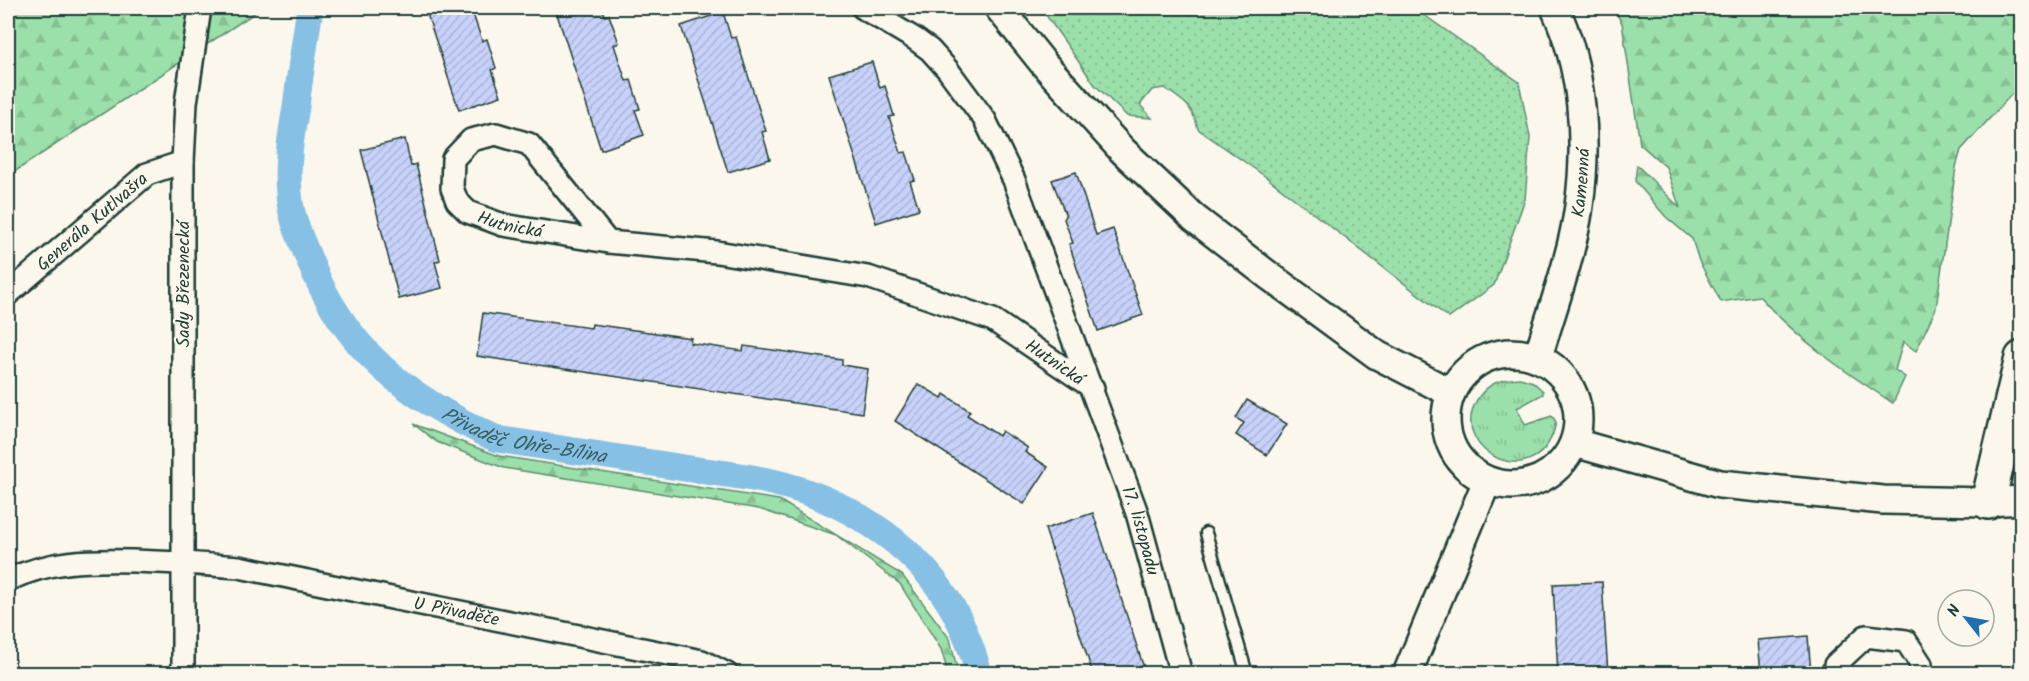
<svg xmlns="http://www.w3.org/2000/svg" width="2029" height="681" font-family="Kalam,sans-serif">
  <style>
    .grass { fill: url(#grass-tufts); stroke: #5d8e6f; stroke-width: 1.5 }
    .forest { fill: url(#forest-firs); stroke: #5d8e6f; stroke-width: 1.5 }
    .park { fill: url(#park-dots); stroke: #5d8e6f; stroke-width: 1.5 }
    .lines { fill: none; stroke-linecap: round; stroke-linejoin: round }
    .canal { stroke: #86c0e5; stroke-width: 27 }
    .building { fill: url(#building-hatch); stroke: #1f3d34; stroke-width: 1.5 }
    .service-casing { stroke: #1f3d34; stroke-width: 15 }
    .minor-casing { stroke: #1f3d34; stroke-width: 26 }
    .tertiary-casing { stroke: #1f3d34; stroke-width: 32 }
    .trunk-casing { stroke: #1f3d34; stroke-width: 38 }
    .service { stroke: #fbf7ec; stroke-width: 10 }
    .minor { stroke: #fbf7ec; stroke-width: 21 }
    .tertiary { stroke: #fbf7ec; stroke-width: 27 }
    .trunk { stroke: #fbf7ec; stroke-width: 33 }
    .labels { text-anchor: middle; stroke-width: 4.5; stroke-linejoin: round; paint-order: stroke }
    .street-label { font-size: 18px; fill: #1f3d34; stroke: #fbf7ec }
    .water-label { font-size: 20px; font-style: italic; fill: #395e60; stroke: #fbf7ec }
  </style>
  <defs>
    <pattern id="grass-tufts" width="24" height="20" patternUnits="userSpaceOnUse" patternTransform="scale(1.5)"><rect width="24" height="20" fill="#9bdfaa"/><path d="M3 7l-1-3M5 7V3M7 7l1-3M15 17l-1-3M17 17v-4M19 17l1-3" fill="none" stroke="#85c093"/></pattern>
    <pattern id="forest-firs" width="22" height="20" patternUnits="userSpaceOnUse" patternTransform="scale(1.5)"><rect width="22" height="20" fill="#9bdfaa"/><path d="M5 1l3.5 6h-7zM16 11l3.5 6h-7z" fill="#85c093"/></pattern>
    <pattern id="park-dots" width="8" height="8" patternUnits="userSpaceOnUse" patternTransform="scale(1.5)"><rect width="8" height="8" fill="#9bdfaa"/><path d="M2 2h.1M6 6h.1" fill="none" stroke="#85c093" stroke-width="1.8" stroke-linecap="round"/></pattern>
    <pattern id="building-hatch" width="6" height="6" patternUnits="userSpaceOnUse" patternTransform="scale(1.5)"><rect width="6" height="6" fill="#c8d1f9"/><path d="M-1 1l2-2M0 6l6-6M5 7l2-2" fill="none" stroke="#abb4d6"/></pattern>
  </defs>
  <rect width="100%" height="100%" fill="#fbf7ec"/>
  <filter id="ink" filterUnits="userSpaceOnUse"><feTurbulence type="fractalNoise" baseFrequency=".0167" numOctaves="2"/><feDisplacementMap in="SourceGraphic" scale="12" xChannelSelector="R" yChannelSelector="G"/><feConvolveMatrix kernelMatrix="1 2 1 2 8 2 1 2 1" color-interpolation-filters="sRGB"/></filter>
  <g filter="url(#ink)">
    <!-- grass -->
    <path class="grass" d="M 1520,378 L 1533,382 L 1543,391 L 1543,394 L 1517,408 L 1525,425 L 1552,416 L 1556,422 C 1541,498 1446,452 1477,400 C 1487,383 1501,379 1520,378 Z"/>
    <!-- forest -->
    <path class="forest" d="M 8,8 L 262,8 L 8,176 Z
      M 1613,8 L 2021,8 L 2021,84 L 1961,150 L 1956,167 L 1936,308 L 1916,351 L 1903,342 L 1895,370 L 1905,377 L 1893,403 C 1845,372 1797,339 1759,296 L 1721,302 L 1699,261 L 1692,239 L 1666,217 L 1635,181 L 1637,165 L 1680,208 L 1666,167 L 1640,144 L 1622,23 Z
      M 413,424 L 499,456 L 779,500 L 902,575 L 950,639 L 958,673 L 948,673 L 941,649 L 900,584 L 836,535 L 759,509 L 504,468 L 437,442 Z"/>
    <!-- park -->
    <path class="park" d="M 1041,8 L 1414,8 L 1519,82 L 1530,137 L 1525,199 L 1494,285 L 1449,318 L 1266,177 L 1198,129 C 1192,105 1184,101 1164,88 L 1152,90 L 1140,105 L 1152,118 L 1127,116 L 1095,85 Z"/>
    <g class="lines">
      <!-- canal -->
      <path class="canal" id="s1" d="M 310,8 C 305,41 300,74 296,107 C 291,136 286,164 289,193 C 290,214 299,235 307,254 C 344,351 406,397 497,439 C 557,448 618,458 678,467 C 709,472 741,475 772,482 C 842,498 911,541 949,602 C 963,624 972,649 979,674"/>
    </g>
    <!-- building -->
    <path class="building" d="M 425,8 L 471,8 L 482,41 L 487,39 L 496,68 L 492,70 L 501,96 L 459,110 Z
      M 555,8 L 602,8 L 605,16 L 609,15 L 619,43 L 614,45 L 626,81 L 631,80 L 640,109 L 635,110 L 644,135 L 601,150 Z
      M 723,12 L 731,38 L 736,37 L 745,66 L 766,131 L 762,132 L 770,159 L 728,172 L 681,26 Z
      M 872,62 L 880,88 L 885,86 L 894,116 L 889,117 L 901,153 L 906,152 L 915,180 L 910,181 L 919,209 L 876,223 L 829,75 Z
      M 405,139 L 411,166 L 416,164 L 440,260 L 435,262 L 442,288 L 399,299 L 361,150 Z
      M 1076,172 L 1096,235 L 1113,229 L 1143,315 L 1098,331 L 1069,244 L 1073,243 L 1064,219 L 1066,216 L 1052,180 Z
      M 483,313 L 591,328 L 592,324 L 691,338 L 690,343 L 716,347 L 743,351 L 744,346 L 842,360 L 842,365 L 868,369 L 862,413 L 477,356 Z
      M 918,384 L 942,398 L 944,394 L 970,411 L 967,415 L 999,436 L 1002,431 L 1028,448 L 1025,452 L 1048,467 L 1024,504 L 895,421 Z
      M 1247,400 L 1287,424 L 1267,455 L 1236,435 L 1244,423 L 1236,418 Z
      M 1093,513 L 1146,674 L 1093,674 L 1045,529 Z
      M 1602,582 L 1608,674 L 1558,674 L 1553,584 Z
      M 1808,636 L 1811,674 L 1761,674 L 1758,640 Z"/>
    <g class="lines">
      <!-- service casing -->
      <g class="service-casing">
        <path id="service" d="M 1206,533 L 1247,674"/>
      </g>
      <!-- minor casing -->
      <g class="minor-casing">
        <g id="minor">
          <path id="s2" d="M 863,8 L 915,39 L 930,50 L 948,70 L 985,120 L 1014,180 L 1137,513 L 1181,674"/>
          <path id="s3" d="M 608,242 L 529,144 L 496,134 L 471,140 L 453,159 L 452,188 L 457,201 L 468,212 L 503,225 L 608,242 L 717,252 L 868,277 L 993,320 L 1093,388"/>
          <path id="s4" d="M 8,294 L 147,174 L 183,162"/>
          <path id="s5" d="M 8,580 C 51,560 87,560 133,561 C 169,562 204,564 239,567 L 702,661 L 727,674"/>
          <path d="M 183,674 L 183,162 L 186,103 L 200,8"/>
          <path d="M 1835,674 L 1835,665 L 1866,636 L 1906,641 L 1921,664 L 1921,674"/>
        </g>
      </g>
      <!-- tertiary casing -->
      <g class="tertiary-casing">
        <g id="tertiary">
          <path d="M 999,8 L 1044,64 L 1122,150 L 1194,218 L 1268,275 L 1377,355 L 1451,393"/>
          <circle cx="1512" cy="419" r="66"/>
          <path id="s6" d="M 1538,357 C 1552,309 1572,256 1579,206 C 1588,141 1583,68 1555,8"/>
          <path d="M 1575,443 L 1720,484 L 1883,500 L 1988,502 L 2022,500"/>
          <path d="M 1407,674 L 1487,481"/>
        </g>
      </g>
      <!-- trunk casing -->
      <g class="trunk-casing">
        <path id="trunk" d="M 1988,502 L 2022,358"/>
      </g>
      <!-- service -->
      <use href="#service" class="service"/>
      <!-- minor -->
      <use href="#minor" class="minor"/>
      <!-- tertiary -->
      <use href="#tertiary" class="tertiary"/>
      <!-- trunk -->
      <use href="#trunk" class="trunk"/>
    </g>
  </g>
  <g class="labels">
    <!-- street labels -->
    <g class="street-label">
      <text dy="6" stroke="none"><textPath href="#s6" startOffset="180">Kamenná</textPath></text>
      <text dy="6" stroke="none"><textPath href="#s4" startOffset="111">Generála Kutlvašra</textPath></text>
      <text dy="6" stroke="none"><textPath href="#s3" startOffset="315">Hutnická</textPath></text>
      <text transform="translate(183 284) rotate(-90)" y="6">Sady Březenecká</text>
      <text dy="6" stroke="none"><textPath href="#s3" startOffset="884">Hutnická</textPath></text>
      <text dy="6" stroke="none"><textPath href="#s2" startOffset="608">17. listopadu</textPath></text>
      <text dy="6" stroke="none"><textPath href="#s5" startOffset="456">U Přivaděče</textPath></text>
    </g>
    <!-- water labels -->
    <g class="water-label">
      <text dy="7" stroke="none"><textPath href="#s1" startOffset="549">Přivaděč Ohře-Bílina</textPath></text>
    </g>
  </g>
  <!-- margin -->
  <rect width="2029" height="681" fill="none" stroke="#fbf7ec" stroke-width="30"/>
  <rect x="15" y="15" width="1999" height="651" fill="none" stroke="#1f3d34" stroke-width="2" filter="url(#ink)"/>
  <!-- north arrow -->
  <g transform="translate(1966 618) rotate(301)"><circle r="28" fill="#fbf7ec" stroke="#a3ada2" stroke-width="1.5"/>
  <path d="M0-4.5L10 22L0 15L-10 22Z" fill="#1f6fb2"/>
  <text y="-9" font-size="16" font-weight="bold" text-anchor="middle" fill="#1f3d34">N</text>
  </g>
</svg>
